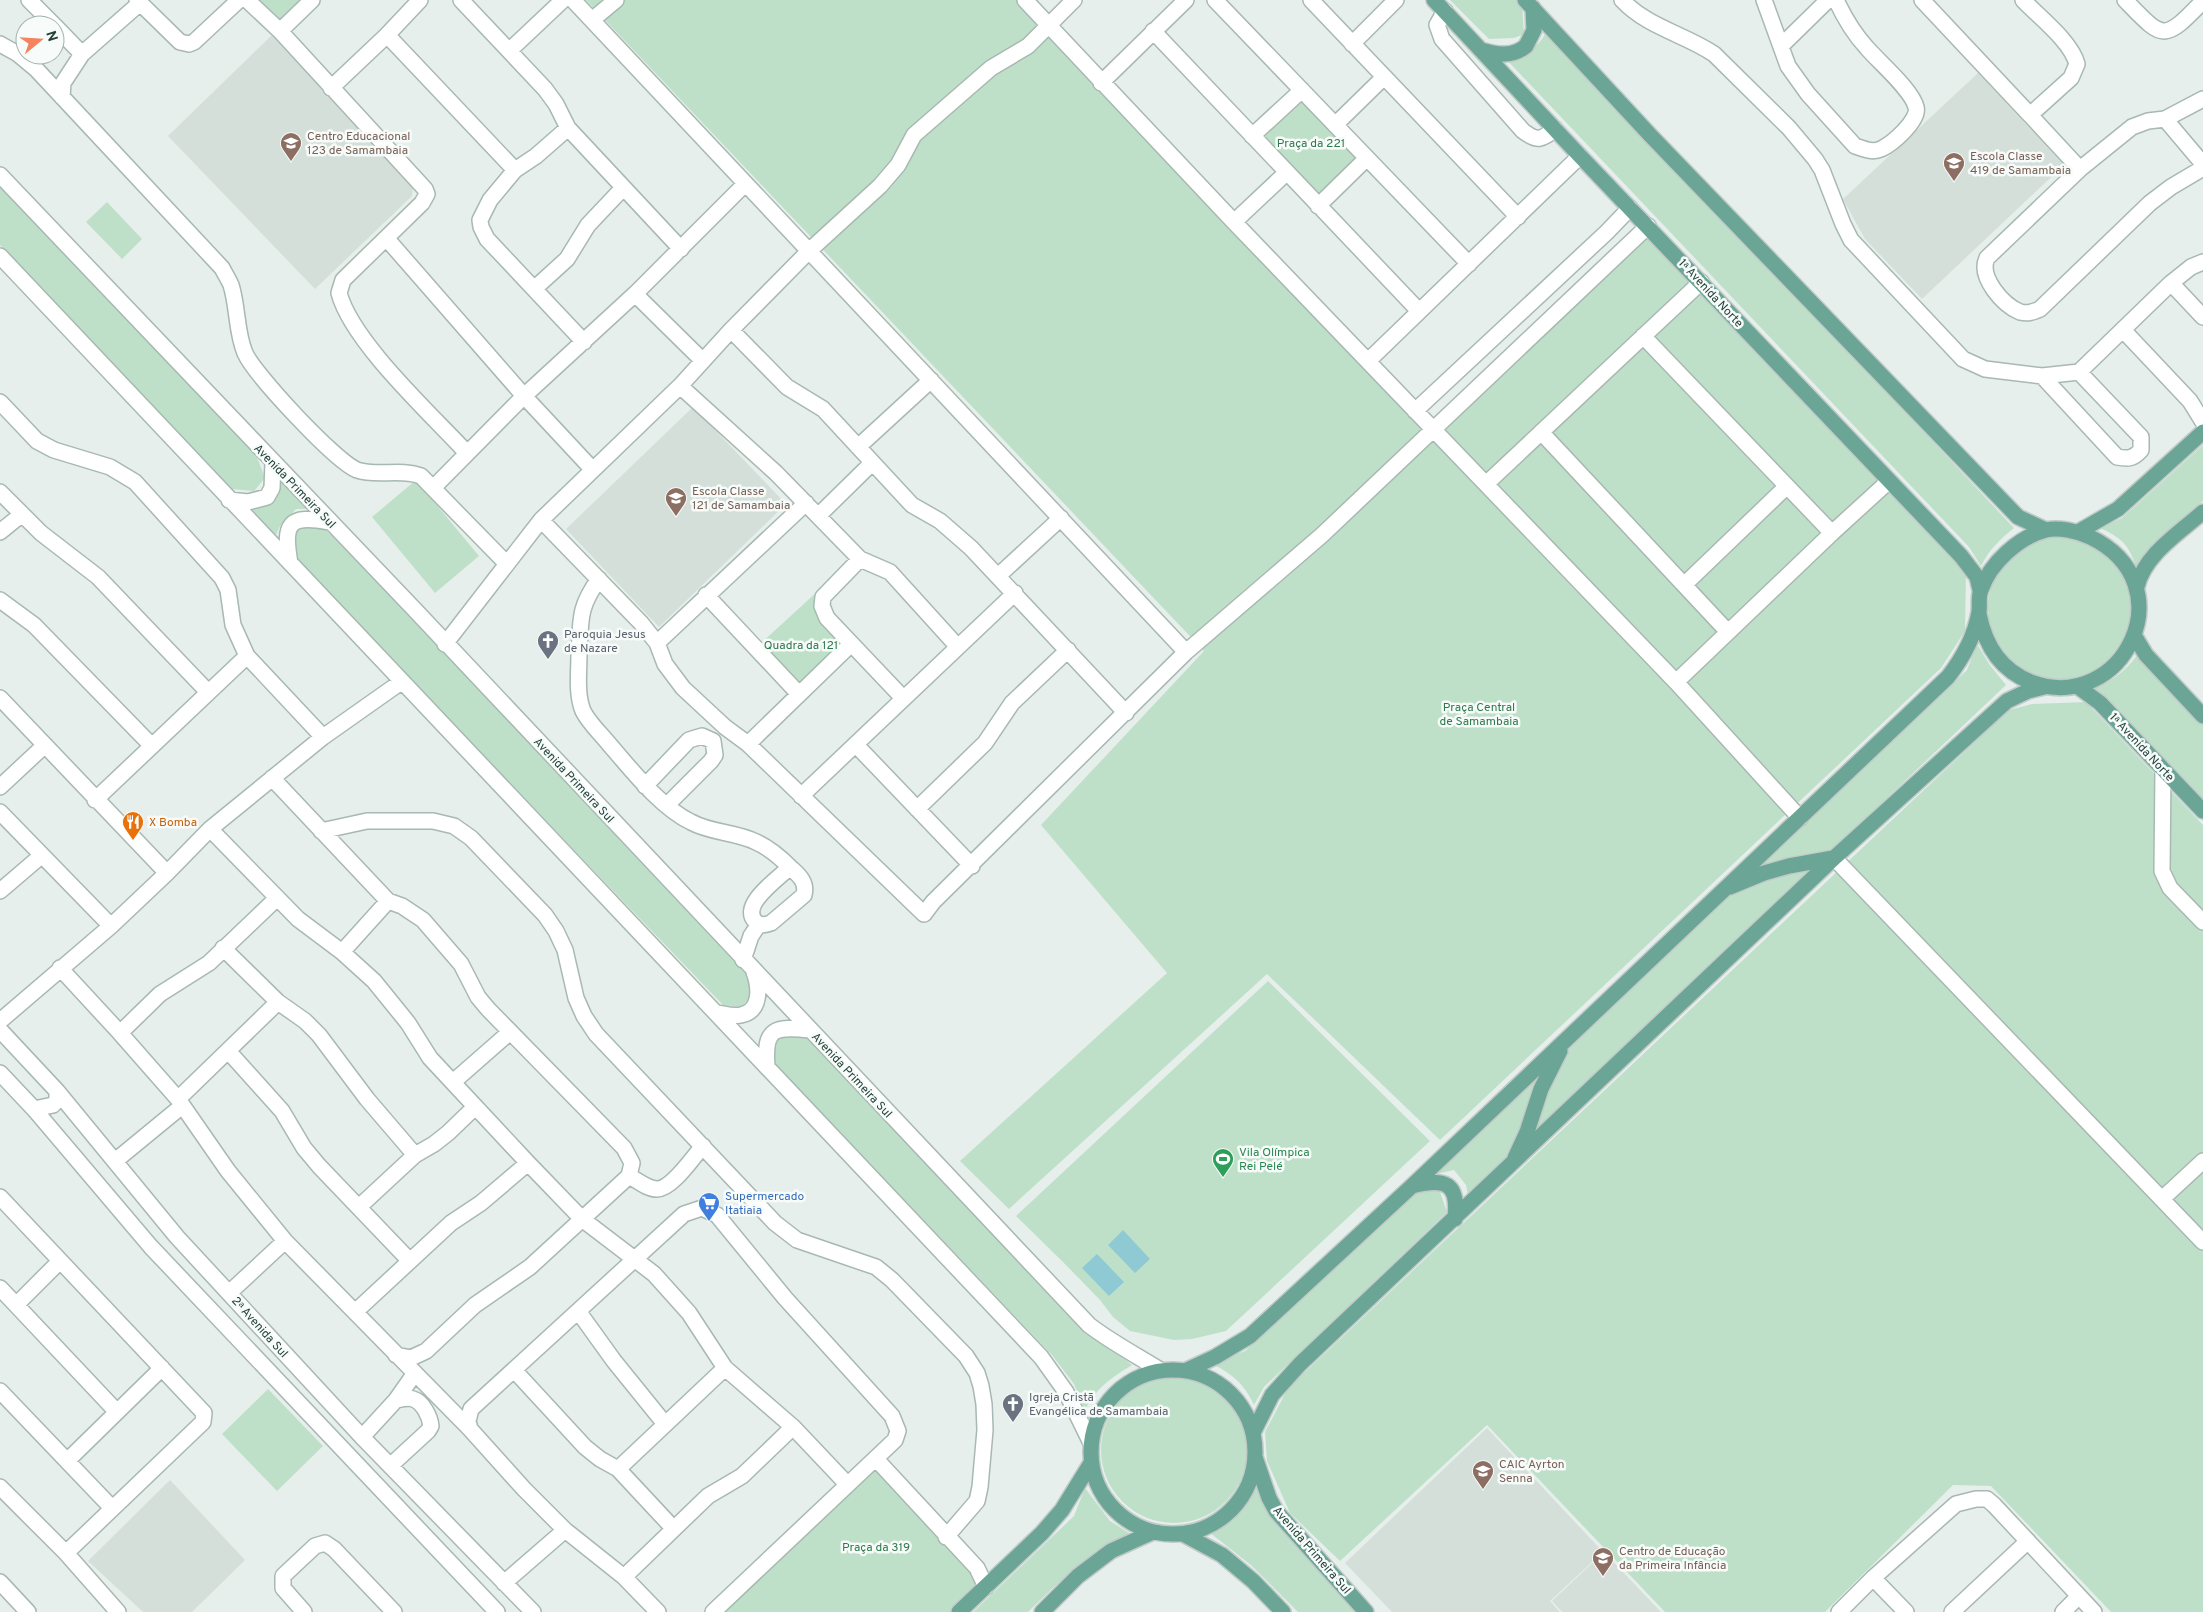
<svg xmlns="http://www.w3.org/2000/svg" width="2203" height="1612" font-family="Overpass,sans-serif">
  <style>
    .built { fill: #d4dfda }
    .green { fill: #bfe0c8 }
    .water { fill: #8ec9d4 }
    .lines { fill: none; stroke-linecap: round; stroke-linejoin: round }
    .minor-casing { stroke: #a8b8b2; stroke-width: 18 }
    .major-casing { stroke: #c2cac8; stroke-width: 18 }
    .minor { stroke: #fff; stroke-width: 15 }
    .major { stroke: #6aa596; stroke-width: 15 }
    .labels { text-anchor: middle; stroke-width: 5; stroke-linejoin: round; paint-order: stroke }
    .education-label { font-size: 12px; fill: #785e54; stroke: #f7fbf9; text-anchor: start }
    .park-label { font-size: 12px; fill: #2d7a4b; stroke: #f7fbf9 }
    .street-label { font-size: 12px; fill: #24423a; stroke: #f7fbf9 }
    .worship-label { font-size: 12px; fill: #5b616d; stroke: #f7fbf9; text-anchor: start }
    .food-label { font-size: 12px; fill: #c56008; stroke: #f7fbf9; text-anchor: start }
    .leisure-label { font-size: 12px; fill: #27864d; stroke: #f7fbf9; text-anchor: start }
    .shop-label { font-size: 12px; fill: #366cbe; stroke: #f7fbf9; text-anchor: start }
  </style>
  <rect width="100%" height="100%" fill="#e6efeb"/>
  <!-- built -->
  <path class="built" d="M 272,35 L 413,187 L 412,196 L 315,289 L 168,136 Z
    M 1978,73 L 2064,165 L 1922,299 L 1865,239 L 1843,199 Z
    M 693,407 L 786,504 L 659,627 L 566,529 Z
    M 1487,1428 L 1603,1552 L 1550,1601 L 1560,1612 L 1392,1612 L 1345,1563 Z
    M 170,1480 L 245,1560 L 192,1612 L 143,1612 L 88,1561 Z
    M 1604,1552 L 1661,1612 L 1562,1612 L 1552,1601 Z"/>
  <!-- green -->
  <path class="green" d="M 251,0 L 308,0 L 280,27 Z
    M 586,0 L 1017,0 L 1434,435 L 1649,235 L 1966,572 L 1965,631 L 1941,668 L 1440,1140 L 1267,974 L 1009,1209 L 960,1161 L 1167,973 L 1041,825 L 1204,651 Z
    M 1450,0 L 1518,0 L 1522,4 L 1524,34 L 1514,38 L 1489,39 Z
    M 1547,30 L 2014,528 C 2000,539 1989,550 1981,566 L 1969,547 L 1505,58 C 1526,53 1538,50 1547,30 Z
    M 1303,87 L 1365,154 L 1318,198 L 1256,131 Z
    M 0,180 L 255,452 L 265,478 L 254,491 L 232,489 L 0,245 Z
    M 107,202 L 142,239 L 122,259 L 86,222 Z
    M 2203,445 L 2203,501 L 2136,567 C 2129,544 2120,537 2100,528 L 2122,518 Z
    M 284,479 L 310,509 L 296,509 L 280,526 L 276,535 L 245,507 L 262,506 L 279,488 Z
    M 416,480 L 479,556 L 435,593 L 372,517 Z
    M 303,524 L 318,524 L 346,547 L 749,971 L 752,995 L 741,1007 L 723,1005 L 296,561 L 291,536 Z
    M1988 608a72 72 0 1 1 144 0a72 72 0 1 1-144 0Z
    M 819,590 L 824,611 L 850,640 L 799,686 L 760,644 Z
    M 1977,644 L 1989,664 L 2006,685 L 1468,1195 L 1466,1185 L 1454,1170 L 1436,1174 L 1967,670 Z
    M 2138,654 L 2203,723 L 2203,803 L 2093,689 C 2112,681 2126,671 2138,654 Z
    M 2086,702 L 2203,825 L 2203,1612 L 2111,1612 L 1991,1486 L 1953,1485 L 1825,1612 L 1665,1612 L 1487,1425 L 1340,1561 L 1290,1513 L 1267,1461 L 1265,1432 L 1288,1388 L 2009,710 L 2032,704 Z
    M 1268,981 L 1430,1141 L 1226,1331 L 1192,1339 L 1174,1340 L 1130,1331 L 1113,1317 L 1100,1300 L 1063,1262 L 1016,1216 Z
    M 786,1027 L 802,1032 L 1089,1330 L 1132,1365 C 1111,1378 1096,1388 1085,1410 L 1074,1384 L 1052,1355 L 774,1063 L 773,1040 Z
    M 1439,1189 L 1447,1212 L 1264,1387 L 1254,1405 C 1243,1382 1233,1375 1211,1363 L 1245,1351 L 1416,1192 Z
    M1101 1450a73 73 0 1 1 146 0a73 73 0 1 1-146 0Z
    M 268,1389 L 323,1446 L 277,1491 L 222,1434 Z
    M 879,1456 L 990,1576 L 952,1612 L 724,1612 L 719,1606 Z
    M 1256,1483 L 1277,1525 L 1361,1612 L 1298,1612 L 1252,1566 L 1209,1532 L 1240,1511 Z
    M 1085,1488 L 1110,1521 L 1129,1533 C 1087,1554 1061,1580 1028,1612 L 973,1612 L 1074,1516 Z"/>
  <!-- water -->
  <path class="water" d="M 1123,1230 L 1150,1259 L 1135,1273 L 1108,1245 Z
    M 1097,1254 L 1124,1282 L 1109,1296 L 1082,1268 Z"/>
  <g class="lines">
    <!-- minor casing -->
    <g class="minor-casing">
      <path id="minor" d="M 29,0 L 54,25
        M 137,0 L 180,42 L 189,44 L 194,42 L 239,0
        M 247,0 L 280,31 L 425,189 L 427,194 L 422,203 L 343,280 L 339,293 C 352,342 431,414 467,453
        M 461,0 L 545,89 L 556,104 L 568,128 L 681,249
        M 573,0 L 1186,652
        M 1025,0 L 1234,222 L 1676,682 L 1800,818
        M 1215,0 L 1469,264
        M 1311,0 L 1518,217
        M 1622,0 C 1647,27 1684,34 1714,54 L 1789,128 L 1815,159 L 1822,170 L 1843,224 L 1851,240 L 1963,359 L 1985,369 L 2042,376 L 2079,372 L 2171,283 L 2191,267 L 2203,262
        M 1764,0 L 1788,66 L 1808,94 L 1855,146 C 1864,149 1872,153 1881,149 C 1892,144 1920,120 1916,107 C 1912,90 1879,62 1867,48 C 1854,34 1844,17 1836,0
        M 1922,0 L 2030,115 L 2071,78 L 2077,64 C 2071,41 2039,17 2023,0
        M 2125,0 C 2163,39 2163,43 2203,1
        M 1445,11 L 1437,25 L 1442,39 L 1523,131 C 1538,142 1541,140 1555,129
        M 592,20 L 616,0
        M 55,26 L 82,54
        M 280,31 L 312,0
        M 1153,31 L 1419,311
        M 387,35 L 515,170
        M 0,44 L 18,54 L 36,69 L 222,268 C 225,274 229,280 231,285 C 238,307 236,332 245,353 C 254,374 336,462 357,470 C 378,477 400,468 421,476 L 506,563
        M 1352,44 L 1396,0
        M 1781,46 L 1828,0
        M 510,50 L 563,0
        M 1101,83 L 1186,0
        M 331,88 L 387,35 L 420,0
        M 62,97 L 63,83 L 82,54 L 140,3
        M 2030,115 L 2080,169
        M 2165,119 L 2203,99
        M 1335,125 L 1384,77
        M 568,128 L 536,156 L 515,170 L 490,200 L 480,220 L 481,227 L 487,239 L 584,342
        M 1252,136 L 1302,90
        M 2203,164 L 2165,119 L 2148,121 L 2132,127 L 2080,169 L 1987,258 C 1978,277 2003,305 2020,312 C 2028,314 2033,312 2040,309 L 2150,203 L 2171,187 L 2203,168
        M 0,175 L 415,610 L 1089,1325 C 1111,1342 1136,1355 1160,1370
        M 1318,206 L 1367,158
        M 1234,222 L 1286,173
        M 387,239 L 524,396 L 593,470
        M 0,256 L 1041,1357 L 1066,1392 L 1091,1443
        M 2171,283 L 2203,317
        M 534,289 L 567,259 L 588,225 L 623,188
        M 635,294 L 703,361
        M 731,330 L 787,387 L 823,409 L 912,505 L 940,521 L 971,548 L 1126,713
        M 2123,330 L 2190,401 L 2203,422
        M 1643,336 L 1832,533 L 1889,481
        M 1368,361 L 1580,156
        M 2042,376 L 2117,457 C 2128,459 2133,459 2141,450 L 2141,437 L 2079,372
        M 680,386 L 776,473 L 860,559 L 890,572 L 958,647
        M 0,402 L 37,441 L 54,450 L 110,467 L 135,482 L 222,578 L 228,590 L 233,625 L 247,656 L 323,737
        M 1415,411 L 1607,232 L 1630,208
        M 1541,432 L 1728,632
        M 858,447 L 931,380
        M 1486,484 L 1701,282
        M 434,487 L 524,396 L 635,294 L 745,184
        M 0,492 L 41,533 L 98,577 L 208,692
        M 229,500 L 248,502 L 267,497 L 272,488 L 273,463
        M 818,516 L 872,463
        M 541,520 L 641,623 L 657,643 L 665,664 L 683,688 L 725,727 L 748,744 L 924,914 L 933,902 L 1186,652 L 1322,535 L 1648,226
        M 0,532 L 21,515
        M 860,559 L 823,597 L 822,606 L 827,618 L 903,698
        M 290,563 C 283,524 288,514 329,522
        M 998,576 L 1061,518
        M 599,579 C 578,608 581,620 579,654 C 579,672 576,694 583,711 C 589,723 600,733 609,744 C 631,769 660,807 691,822 C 711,833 736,832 756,842 C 770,848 781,858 792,869 C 800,876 807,883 804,895 L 771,923 C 765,925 761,926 756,922 C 738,906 779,878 790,867
        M 1685,584 L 1786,487
        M 706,595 L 798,693
        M 0,600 L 34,625 L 152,746
        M 657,643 L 806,503
        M 445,644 L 541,520 L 680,386 L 731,330 L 810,250 L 880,186 L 898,165 L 914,135 L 991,68 L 1028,46 L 1074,0
        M 1676,682 L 1832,533
        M 0,698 L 167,873
        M 748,744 L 850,645
        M 857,746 L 972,866
        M 2163,769 L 2162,871 L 2170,888 L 2203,922
        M 272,778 L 388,901 L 402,906 L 423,920 L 461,964 L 478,997 L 488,1009 L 624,1148 L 632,1163 L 629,1176 L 530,1267 L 475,1305 L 426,1351 L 411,1358 L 396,1355
        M 645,786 L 689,740 L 702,736 L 713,741 L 715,755 L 711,761 L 667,805
        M 0,787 L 45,745
        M 801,796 L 1015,593
        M 95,800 L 247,656
        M 917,809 L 985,743 L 1012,703 L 1068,650
        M 0,812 L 111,926
        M 210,829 L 298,919 L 342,952 L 374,981 L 408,1023 L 430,1058 L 528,1163 L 582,1219 L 654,1274 L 689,1313 L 725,1368 L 793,1427 L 847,1484
        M 321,831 L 367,821 L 433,821 L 454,826 L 471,838 L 545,915 L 556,931 L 565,950 L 576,998 L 584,1016 L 596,1034 L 775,1223 L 797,1240 L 876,1267 L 892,1280 L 966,1356 L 977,1373 L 981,1386 L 984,1404 L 985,1430 L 980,1487 L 977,1501 L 946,1537
        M 1834,858 L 2203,1242
        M 0,891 L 41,856
        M 223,948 L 278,1002 L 305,1021 L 319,1035 L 367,1099 L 415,1155
        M 342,952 L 388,901
        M 743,960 L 751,936 L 759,924
        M 60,968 L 120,1033 L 178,1099 L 228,1171 L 285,1241 L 470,1429 L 524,1489 L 565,1530 L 624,1577 L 658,1612
        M 717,1013 C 725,1014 733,1017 741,1015 C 761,1011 760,988 754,972
        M 0,1021 L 111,926 L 167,873 L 210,829 L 323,737 L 401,682
        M 0,1030 L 57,1091 L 177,1237 L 362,1437 L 533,1612
        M 120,1033 L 160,994 L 209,963 L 276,899
        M 229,1052 L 282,1111 L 304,1148 L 319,1166 L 409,1260
        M 767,1066 C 764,1028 774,1026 810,1030
        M 0,1073 L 34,1109 L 151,1247 L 497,1612
        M 453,1082 L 509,1033
        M 178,1099 L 278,1002
        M 34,1109 L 53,1105 L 57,1100 L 57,1091
        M 115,1161 L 182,1106
        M 629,1176 C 637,1180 647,1189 657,1189 C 672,1189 693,1157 703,1146
        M 0,1197 L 204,1413 L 203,1422 L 66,1553
        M 2163,1198 L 2203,1161
        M 360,1206 L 415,1155 L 434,1144 L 448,1133 L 475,1107
        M 0,1288 L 117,1412
        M 229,1293 L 285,1241
        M 16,1305 L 60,1261
        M 578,1311 L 614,1361 L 665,1424
        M 355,1312 L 451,1223 L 481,1203 L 528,1163
        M 514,1370 L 585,1447 L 600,1459 L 618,1469 L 673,1528
        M 0,1391 L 112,1508
        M 470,1429 L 468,1421 L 471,1409 L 684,1214 L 702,1208 L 717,1215 L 785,1298 L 892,1416 L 898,1431 L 895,1440 L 713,1612
        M 362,1437 L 396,1400 L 415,1373
        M 876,1459 L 977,1568 L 986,1587
        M 67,1461 L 162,1368
        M 390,1466 L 428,1431 L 431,1426 C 430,1417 423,1402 413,1399 C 408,1397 401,1399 396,1400
        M 618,1469 L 725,1368
        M 0,1487 L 66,1553 L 118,1612
        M 624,1577 L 708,1496 L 742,1476 L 793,1427
        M 1873,1578 L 1906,1612
        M 0,1582 L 28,1612
        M 504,1583 L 565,1530
        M 304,1612 L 283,1588 L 283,1576 L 315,1546 L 325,1543 L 334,1549 L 394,1612
        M 1839,1612 L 1873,1578 L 1956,1504 L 1976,1499 L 1987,1499 L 1994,1505 L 2094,1612
        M 1952,1612 L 2028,1541
        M 2063,1612 L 2079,1596"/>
    </g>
    <!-- major casing -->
    <g class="major-casing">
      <path id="major" d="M 1434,0 L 1580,156 L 1961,556 L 1977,577 L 1980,590
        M 1525,0 L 1650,135 L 2018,517 L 2046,530
        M 1481,50 C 1497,55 1513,57 1526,46 L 1534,30 L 1533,8
        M 2078,532 L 2118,509 L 2203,432
        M 2137,587 C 2144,555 2179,533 2203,512
        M 2134,635 L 2146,655 L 2203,716
        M 2077,686 L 2100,703 L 2203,811
        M 1730,887 L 1764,873 L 1789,866 L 1833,858
        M 1515,1158 L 1527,1132 L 1541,1089 L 1560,1051
        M 1412,1186 C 1445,1178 1459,1182 1455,1219
        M1091 1452a82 82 0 1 1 164 0a82 82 0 1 1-164 0Z
        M 1187,1370 L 1215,1357 L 1250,1336 L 1412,1186 L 1948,677 C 1962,659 1975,635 1979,612 C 1980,605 1978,597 1981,590 C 1990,563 2019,537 2046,530 C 2059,527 2077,531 2090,537 C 2188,584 2123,716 2031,682 C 2000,670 1985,645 1979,614
        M 1253,1433 L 1272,1395 L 1300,1364 L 1834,858 L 2007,701 L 2028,691 L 2044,687
        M 1255,1457 L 1269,1498 L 1276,1511 L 1366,1612
        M 1183,1534 L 1222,1555 L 1253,1581 L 1283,1612
        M 959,1612 L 1042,1533 L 1062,1510 L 1091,1463
        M 1042,1612 L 1078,1576 L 1111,1551 L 1153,1532"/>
    </g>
    <!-- minor -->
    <use href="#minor" class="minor"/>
    <!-- major -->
    <use href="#major" class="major"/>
  </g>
  <!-- icons -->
  <defs>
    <g id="school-pin" transform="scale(1.125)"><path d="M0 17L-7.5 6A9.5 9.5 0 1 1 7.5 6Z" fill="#8d6e63" stroke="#f7fbf9"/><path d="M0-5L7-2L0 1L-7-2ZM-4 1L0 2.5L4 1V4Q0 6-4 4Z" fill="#fff"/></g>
    <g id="church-pin" transform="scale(1.125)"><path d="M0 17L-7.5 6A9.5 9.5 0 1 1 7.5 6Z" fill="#6b7280" stroke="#f7fbf9"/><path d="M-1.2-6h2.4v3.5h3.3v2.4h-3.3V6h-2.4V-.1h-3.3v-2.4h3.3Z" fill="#fff"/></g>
    <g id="restaurant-pin" transform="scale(1.125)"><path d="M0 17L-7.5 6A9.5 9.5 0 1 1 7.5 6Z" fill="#e8710a" stroke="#f7fbf9"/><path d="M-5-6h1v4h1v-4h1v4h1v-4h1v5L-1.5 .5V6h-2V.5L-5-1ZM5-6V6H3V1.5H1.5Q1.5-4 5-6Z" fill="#fff"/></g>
    <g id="stadium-pin" transform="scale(1.125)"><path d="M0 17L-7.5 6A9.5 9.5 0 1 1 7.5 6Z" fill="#2e9e5b" stroke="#f7fbf9"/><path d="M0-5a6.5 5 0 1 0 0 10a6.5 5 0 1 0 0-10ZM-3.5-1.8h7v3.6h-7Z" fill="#fff"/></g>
    <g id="supermarket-pin" transform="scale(1.125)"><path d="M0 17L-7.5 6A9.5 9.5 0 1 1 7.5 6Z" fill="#3f7fe0" stroke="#f7fbf9"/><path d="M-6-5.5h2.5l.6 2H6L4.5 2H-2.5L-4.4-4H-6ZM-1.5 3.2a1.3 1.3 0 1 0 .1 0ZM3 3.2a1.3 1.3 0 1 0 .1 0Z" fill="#fff"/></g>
  </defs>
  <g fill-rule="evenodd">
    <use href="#school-pin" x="291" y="143"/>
    <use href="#school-pin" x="1954" y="163"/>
    <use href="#school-pin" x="676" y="498"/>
    <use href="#church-pin" x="548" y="641"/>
    <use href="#restaurant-pin" x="133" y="822"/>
    <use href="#stadium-pin" x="1223" y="1159"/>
    <use href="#supermarket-pin" x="709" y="1203"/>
    <use href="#church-pin" x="1013" y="1404"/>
    <use href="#school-pin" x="1483" y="1471"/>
    <use href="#school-pin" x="1603" y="1558"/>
  </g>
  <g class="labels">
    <!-- education labels -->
    <g class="education-label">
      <text x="307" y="140">Centro Educacional<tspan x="307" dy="14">123 de Samambaia</tspan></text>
      <text x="1970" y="160">Escola Classe<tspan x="1970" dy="14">419 de Samambaia</tspan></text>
      <text x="692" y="495">Escola Classe<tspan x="692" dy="14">121 de Samambaia</tspan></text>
      <text x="1499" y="1468">CAIC Ayrton<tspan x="1499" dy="14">Senna</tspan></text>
      <text x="1619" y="1555">Centro de Educação<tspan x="1619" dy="14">da Primeira Infância</tspan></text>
    </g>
    <!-- park labels -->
    <g class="park-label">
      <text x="1311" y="147">Praça da 221</text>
      <text x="801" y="649">Quadra da 121</text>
      <text x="1479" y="711">Praça Central<tspan x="1479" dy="14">de Samambaia</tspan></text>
      <text x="876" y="1551">Praça da 319</text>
    </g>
    <!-- street labels -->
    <g class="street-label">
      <text transform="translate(1711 293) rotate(47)" y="4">1ᵃ Avenida Norte</text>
      <text transform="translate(295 486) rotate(46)" y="4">Avenida Primeira Sul</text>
      <text transform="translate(2142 747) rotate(47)" y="4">1ᵃ Avenida Norte</text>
      <text transform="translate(574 780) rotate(47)" y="4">Avenida Primeira Sul</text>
      <text transform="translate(852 1075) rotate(47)" y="4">Avenida Primeira Sul</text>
      <text transform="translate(260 1327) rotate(48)" y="4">2ᵃ Avenida Sul</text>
      <text transform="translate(1312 1550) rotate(49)" y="4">Avenida Primeira Sul</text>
    </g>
    <!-- worship labels -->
    <g class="worship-label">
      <text x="564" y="638">Paroquia Jesus<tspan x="564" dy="14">de Nazare</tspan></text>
      <text x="1029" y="1401">Igreja Cristã<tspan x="1029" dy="14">Evangélica de Samambaia</tspan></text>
    </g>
    <!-- food labels -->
    <g class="food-label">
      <text x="149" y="826">X Bomba</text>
    </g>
    <!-- leisure labels -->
    <g class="leisure-label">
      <text x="1239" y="1156">Vila Olímpica<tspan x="1239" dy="14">Rei Pelé</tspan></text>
    </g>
    <!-- shop labels -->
    <g class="shop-label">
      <text x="725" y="1200">Supermercado<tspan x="725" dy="14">Itatiaia</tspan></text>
    </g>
  </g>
  <!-- north arrow -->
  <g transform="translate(40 40) rotate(72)"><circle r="24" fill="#f7fbf9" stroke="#a3b1ad"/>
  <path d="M0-4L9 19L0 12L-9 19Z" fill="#f4845f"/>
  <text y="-8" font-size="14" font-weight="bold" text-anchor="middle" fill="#24423a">N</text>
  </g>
</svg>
